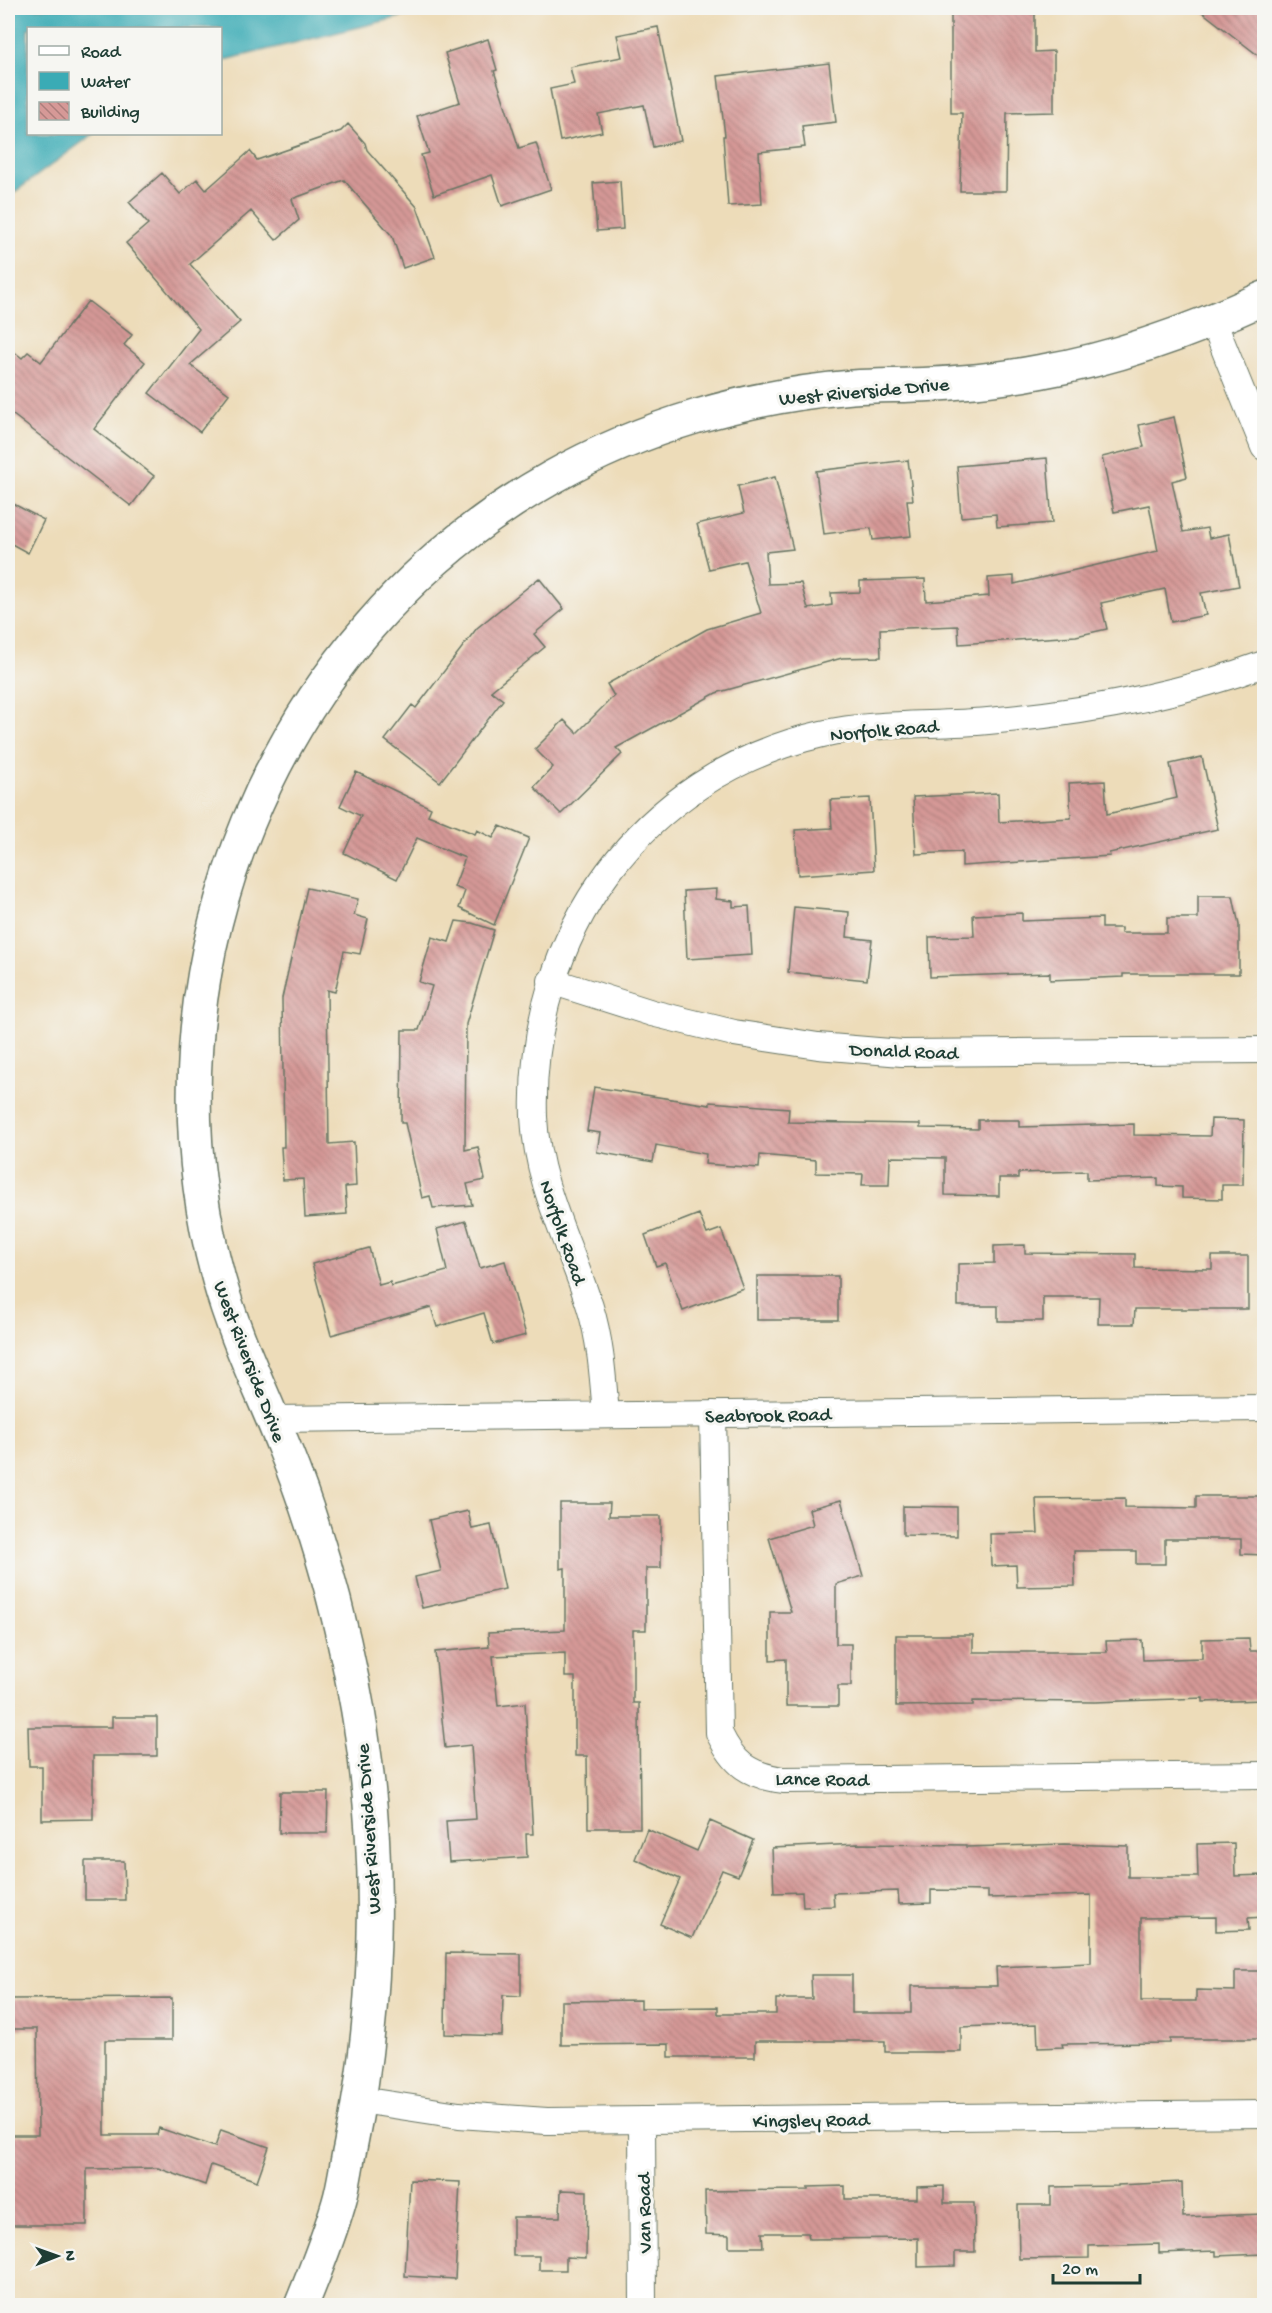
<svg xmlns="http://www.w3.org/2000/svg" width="1272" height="2313" font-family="'Gochi Hand',sans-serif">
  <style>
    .water { fill: #3aabb5; stroke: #2c7474; stroke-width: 1.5 }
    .building { fill: url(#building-back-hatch) }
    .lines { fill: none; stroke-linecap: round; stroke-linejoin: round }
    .street-casing { stroke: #677563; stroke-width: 28 }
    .secondary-casing { stroke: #677563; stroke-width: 36 }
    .street { stroke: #fff; stroke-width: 26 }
    .secondary { stroke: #fff; stroke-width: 33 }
    .labels { text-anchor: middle; stroke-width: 6; stroke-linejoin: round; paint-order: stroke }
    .street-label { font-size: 20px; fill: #1f3d34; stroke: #f6f6f2 }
  </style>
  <defs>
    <pattern id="building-back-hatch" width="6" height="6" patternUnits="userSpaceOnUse" patternTransform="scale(1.5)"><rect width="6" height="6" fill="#d69997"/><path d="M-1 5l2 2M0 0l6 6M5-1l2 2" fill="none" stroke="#ad7e7c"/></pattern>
  </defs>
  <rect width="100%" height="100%" fill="#f6f6f2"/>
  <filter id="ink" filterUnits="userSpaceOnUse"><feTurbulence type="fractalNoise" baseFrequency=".0167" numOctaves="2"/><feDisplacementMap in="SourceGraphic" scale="12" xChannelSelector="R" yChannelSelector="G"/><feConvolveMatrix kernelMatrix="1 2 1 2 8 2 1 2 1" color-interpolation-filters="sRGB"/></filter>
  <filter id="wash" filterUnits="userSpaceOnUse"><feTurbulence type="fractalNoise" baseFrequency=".008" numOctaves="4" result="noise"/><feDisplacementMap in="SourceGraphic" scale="24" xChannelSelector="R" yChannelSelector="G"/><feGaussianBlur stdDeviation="1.35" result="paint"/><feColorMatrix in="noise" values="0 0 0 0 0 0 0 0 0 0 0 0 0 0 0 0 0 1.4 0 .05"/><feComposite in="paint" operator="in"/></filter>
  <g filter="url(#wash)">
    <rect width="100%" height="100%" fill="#eddcb9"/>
    <!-- water -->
    <path class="water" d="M 8,8 L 437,8 L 221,61 L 220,28 L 28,28 L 28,134 L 93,134 L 8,197 Z"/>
    <g id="blocks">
      <!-- building -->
      <path class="building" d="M 951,8 L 1035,8 L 1035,52 L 1054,51 L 1054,112 L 1007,113 L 1006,191 L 960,191 L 962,113 L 951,113 Z
        M 1197,8 L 1264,8 L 1264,60 Z
        M 658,27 L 681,141 L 653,147 L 644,105 L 598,114 L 602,132 L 560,141 L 550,89 L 574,84 L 570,67 L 622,57 L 617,35 Z
        M 488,39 L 497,70 L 494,71 L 519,148 L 536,143 L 551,189 L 502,206 L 492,175 L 434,195 L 421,155 L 429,153 L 417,116 L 460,102 L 445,53 Z
        M 829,63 L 836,122 L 802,126 L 805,147 L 759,152 L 762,204 L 728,206 L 723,136 L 725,136 L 718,76 Z
        M 348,124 L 365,143 L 367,150 L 417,207 L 435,257 L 403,268 L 392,236 L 344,180 L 292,199 L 299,220 L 276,240 L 251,211 L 190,264 L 240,322 L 190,365 L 229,394 L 200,432 L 149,393 L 199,329 L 126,243 L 148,224 L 129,202 L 162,173 L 180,194 L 197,179 L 206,190 L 250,151 L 257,160 L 341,131 Z
        M 620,181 L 623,229 L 597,231 L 593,183 Z
        M 88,301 L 132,335 L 124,345 L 145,362 L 94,429 L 154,476 L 131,506 L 8,411 L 8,347 L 22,358 L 28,352 L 41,362 Z
        M 1174,417 L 1187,477 L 1172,481 L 1183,532 L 1207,528 L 1209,538 L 1229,534 L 1239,586 L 1201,593 L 1206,615 L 1171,622 L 1165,589 L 1101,603 L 1107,629 L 1076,636 L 959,644 L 958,626 L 880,629 L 881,657 L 842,658 L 716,693 L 616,748 L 622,754 L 561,814 L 534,787 L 553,767 L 535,749 L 564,720 L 577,733 L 614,696 L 607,684 L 707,629 L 761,613 L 745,561 L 709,569 L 697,524 L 744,513 L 738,486 L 775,477 L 793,549 L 766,552 L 768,584 L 801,583 L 808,609 L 832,605 L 831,593 L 860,592 L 860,581 L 925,579 L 926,601 L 989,596 L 988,578 L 1014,576 L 1014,584 L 1158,551 L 1149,505 L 1114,512 L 1102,457 L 1144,447 L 1139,425 Z
        M 1047,458 L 1052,523 L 997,527 L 996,514 L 961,517 L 957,466 Z
        M 908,460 L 913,500 L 907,500 L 911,536 L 873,540 L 871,528 L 824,534 L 816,471 Z
        M 8,501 L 44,520 L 28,553 L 8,542 Z
        M 539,578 L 564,609 L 534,634 L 545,647 L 491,691 L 503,700 L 440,782 L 385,740 L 412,705 L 416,708 L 477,628 Z
        M 1202,757 L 1218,829 L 1109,853 L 1110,856 L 962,866 L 962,852 L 916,854 L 913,797 L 998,793 L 999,822 L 1071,818 L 1069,783 L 1105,781 L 1107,814 L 1177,798 L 1170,764 Z
        M 356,772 L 431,808 L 428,815 L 475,834 L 477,830 L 493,838 L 500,826 L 529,838 L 494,925 L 459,908 L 465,891 L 454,887 L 465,858 L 417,838 L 397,879 L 344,853 L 361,816 L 340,806 Z
        M 870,798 L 874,870 L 798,875 L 795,830 L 832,828 L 830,800 Z
        M 307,888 L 358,899 L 354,915 L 368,919 L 360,954 L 344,951 L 335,992 L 327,990 L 329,1144 L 354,1142 L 356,1186 L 345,1187 L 347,1214 L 305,1217 L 303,1179 L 283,1180 L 281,1147 L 284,1147 L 282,998 Z
        M 717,889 L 716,899 L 733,901 L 733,907 L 749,906 L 752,955 L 687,959 L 684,891 Z
        M 1198,896 L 1233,896 L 1239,925 L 1239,974 L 1123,974 L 1123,977 L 1050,980 L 1050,973 L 930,977 L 929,937 L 974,936 L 973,915 L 1022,913 L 1022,921 L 1102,918 L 1102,928 L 1121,928 L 1121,933 L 1167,933 L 1167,918 L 1198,918 Z
        M 794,907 L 849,912 L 847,937 L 872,940 L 867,980 L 788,972 Z
        M 456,921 L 472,923 L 494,930 L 466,1024 L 465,1150 L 478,1147 L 485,1180 L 467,1184 L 472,1205 L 433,1208 L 430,1196 L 422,1198 L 405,1123 L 401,1123 L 402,1030 L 419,1030 L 432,986 L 419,982 L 432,937 L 449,942 Z
        M 594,1087 L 710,1105 L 710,1102 L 789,1108 L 788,1122 L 920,1124 L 920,1128 L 978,1129 L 978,1120 L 1019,1120 L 1019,1127 L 1134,1124 L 1134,1135 L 1210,1136 L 1211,1119 L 1244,1120 L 1243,1185 L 1222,1185 L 1222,1199 L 1182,1198 L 1182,1187 L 1158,1186 L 1158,1178 L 1087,1180 L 1087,1171 L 1018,1173 L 1018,1178 L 999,1178 L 999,1196 L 945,1195 L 945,1158 L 890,1157 L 889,1185 L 862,1185 L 863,1174 L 816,1173 L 816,1160 L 760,1155 L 759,1168 L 705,1164 L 706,1154 L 656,1145 L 653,1162 L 597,1152 L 600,1133 L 587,1131 Z
        M 699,1214 L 707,1234 L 721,1229 L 743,1288 L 683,1311 L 665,1263 L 656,1266 L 645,1235 Z
        M 466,1221 L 480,1268 L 505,1261 L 526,1335 L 493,1344 L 484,1313 L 437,1327 L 431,1307 L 331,1335 L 312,1264 L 369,1248 L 379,1285 L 390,1282 L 391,1286 L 447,1271 L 437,1229 Z
        M 1025,1245 L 1025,1253 L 1135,1254 L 1135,1268 L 1212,1269 L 1212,1256 L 1248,1256 L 1248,1309 L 1135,1309 L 1134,1324 L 1098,1324 L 1099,1297 L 1043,1297 L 1043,1321 L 998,1321 L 998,1306 L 958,1306 L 958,1264 L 994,1263 L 994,1246 Z
        M 757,1276 L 838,1276 L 838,1320 L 757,1320 Z
        M 1196,1496 L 1264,1496 L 1264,1555 L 1241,1554 L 1241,1539 L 1165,1539 L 1165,1564 L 1136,1564 L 1136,1551 L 1074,1551 L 1075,1586 L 1017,1587 L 1016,1565 L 991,1566 L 990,1534 L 1038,1533 L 1036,1499 L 1125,1498 L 1125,1507 L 1196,1508 Z
        M 841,1500 L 863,1576 L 836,1584 L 836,1644 L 851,1644 L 851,1686 L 838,1686 L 838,1706 L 786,1706 L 786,1659 L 770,1660 L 770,1612 L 791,1612 L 769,1538 L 813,1525 L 809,1509 Z
        M 560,1503 L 610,1503 L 609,1516 L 661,1516 L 661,1568 L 646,1568 L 646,1630 L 633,1630 L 633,1703 L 639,1703 L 640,1828 L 588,1828 L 587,1756 L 575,1756 L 575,1677 L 565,1677 L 565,1653 L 493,1656 L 498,1706 L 525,1703 L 533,1834 L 526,1834 L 527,1857 L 449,1862 L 446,1821 L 476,1819 L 471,1745 L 445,1748 L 435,1652 L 489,1647 L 488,1633 L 565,1630 L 565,1568 L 560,1569 Z
        M 903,1506 L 957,1507 L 957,1536 L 903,1535 Z
        M 468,1511 L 472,1529 L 491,1525 L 505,1589 L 422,1608 L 415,1577 L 441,1571 L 429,1520 Z
        M 896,1635 L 973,1635 L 973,1652 L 1107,1652 L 1106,1641 L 1142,1640 L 1143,1660 L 1202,1658 L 1202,1639 L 1249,1638 L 1250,1651 L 1264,1651 L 1264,1700 L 1203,1702 L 1203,1698 L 1095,1702 L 973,1701 L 973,1705 L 896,1706 Z
        M 112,1717 L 157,1717 L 157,1756 L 93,1756 L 93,1819 L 42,1820 L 42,1766 L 29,1766 L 28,1727 L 112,1727 Z
        M 280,1792 L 328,1792 L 327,1833 L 279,1833 Z
        M 710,1821 L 753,1840 L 738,1876 L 722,1870 L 692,1938 L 660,1924 L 680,1879 L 635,1859 L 647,1829 L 697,1851 Z
        M 1234,1843 L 1235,1876 L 1264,1875 L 1264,1917 L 1248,1918 L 1249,1930 L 1216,1931 L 1216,1917 L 1141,1918 L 1141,2001 L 1196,2001 L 1196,1990 L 1235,1991 L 1235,1971 L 1264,1971 L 1264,2039 L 1170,2039 L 1170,2043 L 1062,2044 L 1063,2047 L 1038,2048 L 1037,2024 L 961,2027 L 961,2052 L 885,2052 L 885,2041 L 755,2041 L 755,2057 L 669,2057 L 669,2044 L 561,2045 L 561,2001 L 641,2000 L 641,2008 L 718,2007 L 718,2014 L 776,2014 L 776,1999 L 812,1999 L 811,1975 L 852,1975 L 852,2013 L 911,2013 L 911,1986 L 997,1986 L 996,1967 L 1091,1963 L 1091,1895 L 988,1898 L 988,1891 L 931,1890 L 931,1903 L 899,1904 L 898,1891 L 833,1893 L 834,1906 L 803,1907 L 802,1892 L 774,1893 L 772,1848 L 858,1844 L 966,1845 L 966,1847 L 1064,1844 L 1128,1846 L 1128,1877 L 1198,1877 L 1197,1844 Z
        M 85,1861 L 124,1861 L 125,1900 L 85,1900 Z
        M 446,1953 L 521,1954 L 521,1996 L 503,1995 L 502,2036 L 445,2034 Z
        M 172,1998 L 172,2040 L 105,2040 L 105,2135 L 157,2135 L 159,2128 L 215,2147 L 221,2130 L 269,2147 L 257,2181 L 211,2165 L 205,2185 L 158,2168 L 87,2169 L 87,2225 L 8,2225 L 8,2135 L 38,2135 L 37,2029 L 8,2029 L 8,1999 Z
        M 410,2180 L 460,2182 L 455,2279 L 405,2276 Z
        M 1182,2182 L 1183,2217 L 1264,2214 L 1264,2254 L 1216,2256 L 1216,2251 L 1159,2253 L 1159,2244 L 1089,2246 L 1089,2258 L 1019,2259 L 1018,2205 L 1051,2205 L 1051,2187 L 1118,2186 L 1118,2185 Z
        M 845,2186 L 845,2199 L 917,2199 L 917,2187 L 944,2186 L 944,2203 L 974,2203 L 975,2252 L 955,2252 L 955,2266 L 918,2267 L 918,2238 L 809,2239 L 808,2233 L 762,2233 L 763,2247 L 729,2247 L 729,2235 L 706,2234 L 705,2191 L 808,2190 L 808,2187 Z
        M 561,2190 L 587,2191 L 586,2258 L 566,2257 L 566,2270 L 539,2270 L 539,2256 L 513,2256 L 513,2217 L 560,2217 Z"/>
    </g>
  </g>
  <g filter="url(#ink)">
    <use href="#blocks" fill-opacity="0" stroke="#677563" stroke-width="1.5"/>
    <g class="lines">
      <!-- street casing -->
      <g class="street-casing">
        <path id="street" d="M 1213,321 L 1264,447
          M 551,981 L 652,1013 L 734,1033 L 818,1046 L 902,1053 L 1264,1050
          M 713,1414 L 719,1733 C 734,1764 748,1775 783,1780 L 1264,1775
          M 606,1415 C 603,1379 601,1342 590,1307 C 570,1244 537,1185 534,1117 C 528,935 641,775 822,734 C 876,722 933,726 988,721 C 1080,713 1177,696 1264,664
          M 272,1419 L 1264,1408
          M 360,2100 L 459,2115 L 547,2121 L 1264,2114
          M 642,2120 L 643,2306"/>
      </g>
      <!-- secondary casing -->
      <g class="secondary-casing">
        <path id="secondary" d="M 301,2306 C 315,2272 329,2237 339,2202 C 344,2185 346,2166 350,2148 C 381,1997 383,1836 353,1684 C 337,1603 315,1523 284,1447 C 262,1391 235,1338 219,1280 C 134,973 272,634 551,478 C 643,426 747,396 852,387 C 888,385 925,386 962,382 C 989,380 1017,376 1043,371 C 1120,358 1194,330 1264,298"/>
      </g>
      <!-- street -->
      <use href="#street" class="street"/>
      <!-- secondary -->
      <use href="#secondary" class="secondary"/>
    </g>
  </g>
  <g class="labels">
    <!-- street labels -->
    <g class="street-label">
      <text transform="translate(864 390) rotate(-5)" y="7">West Riverside Drive</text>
      <text transform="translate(884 729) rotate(-5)" y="7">Norfolk Road</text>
      <text transform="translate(904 1050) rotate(2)" y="7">Donald Road</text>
      <text transform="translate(564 1232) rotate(71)" y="7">Norfolk Road</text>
      <text transform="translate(251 1361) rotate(69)" y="7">West Riverside Drive</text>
      <text transform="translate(768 1414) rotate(-1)" y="7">Seabrook Road</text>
      <text transform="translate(822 1778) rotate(1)" y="7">Lance Road</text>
      <text transform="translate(367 1829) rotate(-94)" y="7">West Riverside Drive</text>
      <text transform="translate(811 2119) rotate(-1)" y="7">Kingsley Road</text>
      <text transform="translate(643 2213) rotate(-91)" y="7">Van Road</text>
    </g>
  </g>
  <!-- margin -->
  <rect width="1272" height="2313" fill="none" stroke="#f6f6f2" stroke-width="30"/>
  <!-- legend -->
  <rect x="27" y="27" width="195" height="108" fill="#f6f6f2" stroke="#a0aca6" stroke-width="1.5"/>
  <rect x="39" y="46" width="30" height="9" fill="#ffffff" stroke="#a0aca6" stroke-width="1.5"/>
  <text x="81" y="57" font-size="18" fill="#1f3d34">Road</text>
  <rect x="39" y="72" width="30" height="18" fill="#3aabb5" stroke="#a0aca6" stroke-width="1.5"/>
  <text x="81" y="87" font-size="18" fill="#1f3d34">Water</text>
  <rect x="39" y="102" width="30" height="18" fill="url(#building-back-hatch)" stroke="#a0aca6" stroke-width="1.5"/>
  <text x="81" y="117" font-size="18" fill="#1f3d34">Building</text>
  <!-- north arrow -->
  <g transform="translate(57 2256) rotate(89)" stroke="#f6f6f2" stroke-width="4.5" paint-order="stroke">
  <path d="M0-4.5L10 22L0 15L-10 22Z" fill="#1f3d34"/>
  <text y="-9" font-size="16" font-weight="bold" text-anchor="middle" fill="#1f3d34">N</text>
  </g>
  <!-- scale -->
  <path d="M1053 2274v9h87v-9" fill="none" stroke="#1f3d34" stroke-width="3"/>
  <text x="1062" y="2274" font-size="18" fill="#1f3d34" stroke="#f6f6f2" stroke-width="4.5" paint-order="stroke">20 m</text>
</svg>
